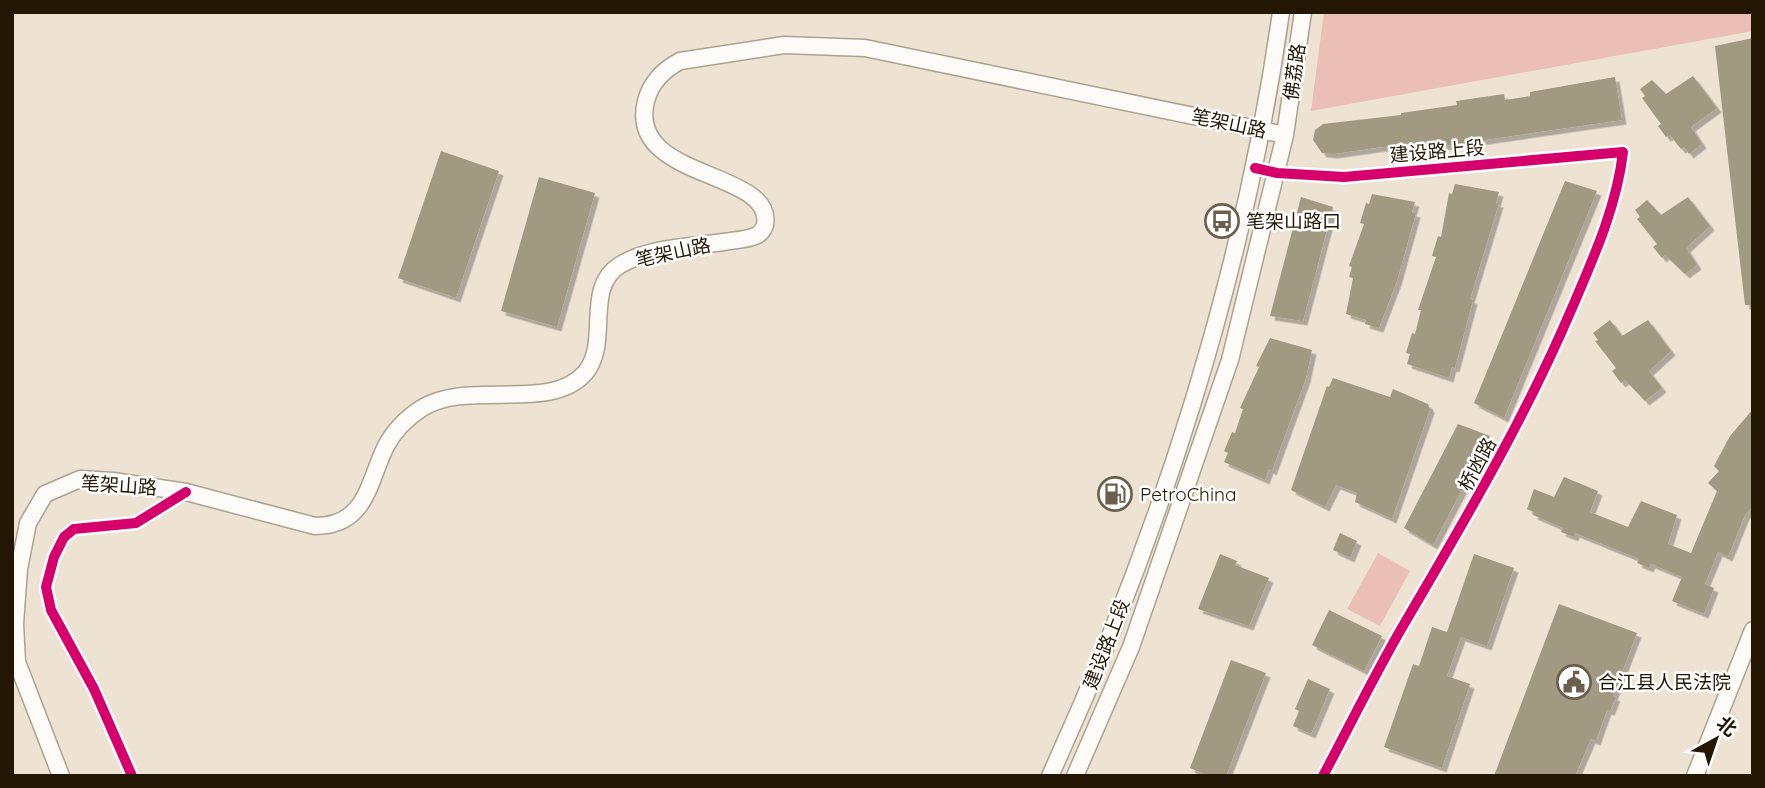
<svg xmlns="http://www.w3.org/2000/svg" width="1765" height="788" font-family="Quicksand,'Noto Sans SC',sans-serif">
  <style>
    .green { fill: #ebbfb8 }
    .building { fill: #a19982; filter: url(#shadow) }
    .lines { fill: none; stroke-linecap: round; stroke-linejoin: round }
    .minor-casing { stroke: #aca291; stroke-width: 14 }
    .secondary-casing { stroke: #aca291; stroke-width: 19 }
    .minor { stroke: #fcfbf8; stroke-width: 10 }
    .secondary { stroke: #fcfbf8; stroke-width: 16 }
    .cycleway-casing { stroke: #fff; stroke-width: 15 }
    .cycleway { stroke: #d6006c; stroke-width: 10 }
    .labels { text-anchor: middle; stroke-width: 5; stroke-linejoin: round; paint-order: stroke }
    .street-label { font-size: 19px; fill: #231703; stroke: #fff }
    .poi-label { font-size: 19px; fill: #231703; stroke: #fff; text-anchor: start }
  </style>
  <defs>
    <filter id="shadow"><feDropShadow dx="4.5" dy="4.5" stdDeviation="0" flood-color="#0004"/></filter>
  </defs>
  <rect width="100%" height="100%" fill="#eee3d3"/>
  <!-- green -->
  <path class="green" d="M 1324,12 L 1753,12 L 1753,31 L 1311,111 Z
    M 1378,553 L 1410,571 L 1380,626 L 1347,609 Z"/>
  <!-- building -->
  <path class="building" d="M 1753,38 L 1753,305 L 1745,305 L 1715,46 Z
    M 1693,76 L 1717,108 L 1691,127 L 1702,144 L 1689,154 L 1684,147 L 1681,149 L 1670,135 L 1666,137 L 1658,126 L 1661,124 L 1642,98 L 1645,96 L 1640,89 L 1652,80 L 1666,94 Z
    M 1615,77 L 1622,120 L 1443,146 L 1442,142 L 1390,150 L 1389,146 L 1333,154 L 1322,153 L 1313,140 L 1315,130 L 1323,124 L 1401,115 L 1401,113 L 1457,105 L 1456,101 L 1504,94 L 1505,100 L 1530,96 L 1530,92 Z
    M 441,151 L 499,171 L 456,298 L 398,278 Z
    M 539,177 L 595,193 L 557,327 L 501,311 Z
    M 1565,181 L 1597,191 L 1504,418 L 1474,403 Z
    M 1455,184 L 1499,192 L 1496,203 L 1499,203 L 1470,299 L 1473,300 L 1455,368 L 1452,367 L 1449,378 L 1407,364 L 1410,354 L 1406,353 L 1412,333 L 1415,334 L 1421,310 L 1418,310 L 1436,257 L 1432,256 L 1438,236 L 1441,237 L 1449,193 L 1452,194 Z
    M 1372,194 L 1415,202 L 1412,212 L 1416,213 L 1397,281 L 1379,328 L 1365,324 L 1366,320 L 1346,314 L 1353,278 L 1349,277 L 1352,267 L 1349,266 L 1364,224 L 1360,223 L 1366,203 L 1369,204 Z
    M 1301,197 L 1333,207 L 1303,321 L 1270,316 Z
    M 1688,197 L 1710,226 L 1686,248 L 1697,265 L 1685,274 L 1665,255 L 1662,258 L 1653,247 L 1657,244 L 1637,219 L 1640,217 L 1635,210 L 1647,200 L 1661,215 Z
    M 1610,320 L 1622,336 L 1648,320 L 1671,351 L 1649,371 L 1662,388 L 1645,401 L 1625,380 L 1621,383 L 1612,371 L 1616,368 L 1595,341 L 1598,340 L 1593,333 Z
    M 1270,338 L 1312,350 L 1306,378 L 1272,471 L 1269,469 L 1265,480 L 1224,462 L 1228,453 L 1224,451 L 1232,432 L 1235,433 L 1243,409 L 1240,408 L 1259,367 L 1256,366 Z
    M 1333,378 L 1390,397 L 1393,389 L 1428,404 L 1430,409 L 1392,519 L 1355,502 L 1357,493 L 1336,485 L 1325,507 L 1291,490 L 1327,386 L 1329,387 Z
    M 1753,409 L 1753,506 L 1745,515 L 1728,557 L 1718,552 L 1705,584 L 1714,588 L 1704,614 L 1672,601 L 1682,577 L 1651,564 L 1649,568 L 1637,563 L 1639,559 L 1575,533 L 1574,537 L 1561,532 L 1563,528 L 1533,515 L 1534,512 L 1527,509 L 1534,489 L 1554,497 L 1564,477 L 1598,491 L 1590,512 L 1628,527 L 1641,501 L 1677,515 L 1668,544 L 1691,553 L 1717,491 L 1708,483 L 1719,471 L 1714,466 L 1730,436 Z
    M 1458,424 L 1490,436 L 1433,545 L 1404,528 Z
    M 1340,533 L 1357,541 L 1350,558 L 1333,550 Z
    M 1220,554 L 1237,561 L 1235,565 L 1269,578 L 1249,626 L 1198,609 Z
    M 1474,554 L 1514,568 L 1487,646 L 1461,637 L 1447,676 L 1470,684 L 1442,768 L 1384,747 L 1413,664 L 1419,666 L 1432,627 L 1447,632 Z
    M 1559,604 L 1637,633 L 1613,696 L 1616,697 L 1610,711 L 1607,710 L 1596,741 L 1591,739 L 1575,776 L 1494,776 Z
    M 1329,610 L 1382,636 L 1364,671 L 1312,645 Z
    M 1231,660 L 1266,673 L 1226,776 L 1209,776 L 1190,768 Z
    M 1308,679 L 1330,689 L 1311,734 L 1293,726 L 1299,711 L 1295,709 Z"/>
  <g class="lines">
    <!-- minor casing -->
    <g class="minor-casing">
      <path id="minor" d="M 1255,168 L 1277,173 L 1344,177 L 1623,152 C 1617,206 1593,259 1572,308 C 1524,421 1462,525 1400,631 C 1373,678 1349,727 1323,776
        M 132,776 L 94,689 L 51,610 L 46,587 L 54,557 L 64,537 L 74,529 L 136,523 L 186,492"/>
    </g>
    <!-- secondary casing -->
    <g class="secondary-casing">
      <path id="secondary" d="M 61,776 L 17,662 L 15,624 L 19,569 L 28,523 L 45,494 L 80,479 L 113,481 L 186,492 L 315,526 C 367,526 368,482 386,446 C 394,431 408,417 422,408 C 469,379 550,413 585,373 C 611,343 583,288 620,265 C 650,247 690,247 724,242 C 734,240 746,240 755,236 C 761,234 763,230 765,225 C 775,169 626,181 646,101 C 651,82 663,70 680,61 L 784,45 L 865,48 L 1285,135
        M 1050,776 C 1160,536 1244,274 1281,12
        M 1075,776 L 1131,647 L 1230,360 L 1285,135 L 1303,12
        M 1695,776 L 1753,630"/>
    </g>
    <!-- minor -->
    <use href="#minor" class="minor"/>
    <!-- secondary -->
    <use href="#secondary" class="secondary"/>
    <!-- cycleway casing -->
    <g class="cycleway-casing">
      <path id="cycleway" d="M 1255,168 L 1277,173 L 1344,177 L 1623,152 C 1617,206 1593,259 1572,308 C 1524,421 1462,525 1400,631 C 1373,678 1349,727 1323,776
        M 132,776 L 94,689 L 51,610 L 46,587 L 54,557 L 64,537 L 74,529 L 136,523 L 186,492"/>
    </g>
    <!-- cycleway -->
    <use href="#cycleway" class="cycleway"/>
  </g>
  <!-- icons -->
  <defs>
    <g id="bus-ring" transform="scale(1.75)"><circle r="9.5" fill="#fff" stroke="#6a5e4c" stroke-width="1.5"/><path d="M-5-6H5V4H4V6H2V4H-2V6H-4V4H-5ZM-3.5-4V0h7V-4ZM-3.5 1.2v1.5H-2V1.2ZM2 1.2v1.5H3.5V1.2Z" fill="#6a5e4c"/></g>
    <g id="fuel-ring" transform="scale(1.75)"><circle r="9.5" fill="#fff" stroke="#6a5e4c" stroke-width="1.5"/><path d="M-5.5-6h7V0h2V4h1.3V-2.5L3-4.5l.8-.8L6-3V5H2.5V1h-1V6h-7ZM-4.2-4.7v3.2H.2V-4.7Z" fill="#6a5e4c"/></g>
    <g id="civic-ring" transform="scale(1.75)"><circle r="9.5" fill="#fff" stroke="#6a5e4c" stroke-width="1.5"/><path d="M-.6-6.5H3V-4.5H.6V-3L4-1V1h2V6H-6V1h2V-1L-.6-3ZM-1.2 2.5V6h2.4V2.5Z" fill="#6a5e4c"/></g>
  </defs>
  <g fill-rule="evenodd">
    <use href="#bus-ring" x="1222" y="221"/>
    <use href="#fuel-ring" x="1115" y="494"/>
    <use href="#civic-ring" x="1574" y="682"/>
  </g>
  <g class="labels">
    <!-- street labels -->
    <g class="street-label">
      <text transform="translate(1294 72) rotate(-82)" y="7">佛荔路</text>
      <text transform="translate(1229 123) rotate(12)" y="7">笔架山路</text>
      <text transform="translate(1437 151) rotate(-5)" y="7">建设路上段</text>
      <text transform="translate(673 252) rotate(-12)" y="7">笔架山路</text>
      <text transform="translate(1477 464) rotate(-62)" y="7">桥凼路</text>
      <text transform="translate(119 485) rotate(4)" y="7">笔架山路</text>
      <text transform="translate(1106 644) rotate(-69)" y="7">建设路上段</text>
    </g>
    <!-- poi labels -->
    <g class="poi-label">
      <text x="1246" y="228">笔架山路口</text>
      <text x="1140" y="501">PetroChina</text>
      <text x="1598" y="689">合江县人民法院</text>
    </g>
  </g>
  <!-- border -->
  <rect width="1765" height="788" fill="none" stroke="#231703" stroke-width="28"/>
  <!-- north arrow -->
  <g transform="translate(1716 739) rotate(40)" stroke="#ffffff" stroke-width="5" paint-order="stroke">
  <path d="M0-5L12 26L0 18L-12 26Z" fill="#231703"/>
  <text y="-10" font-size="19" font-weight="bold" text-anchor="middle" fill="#231703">北</text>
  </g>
</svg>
